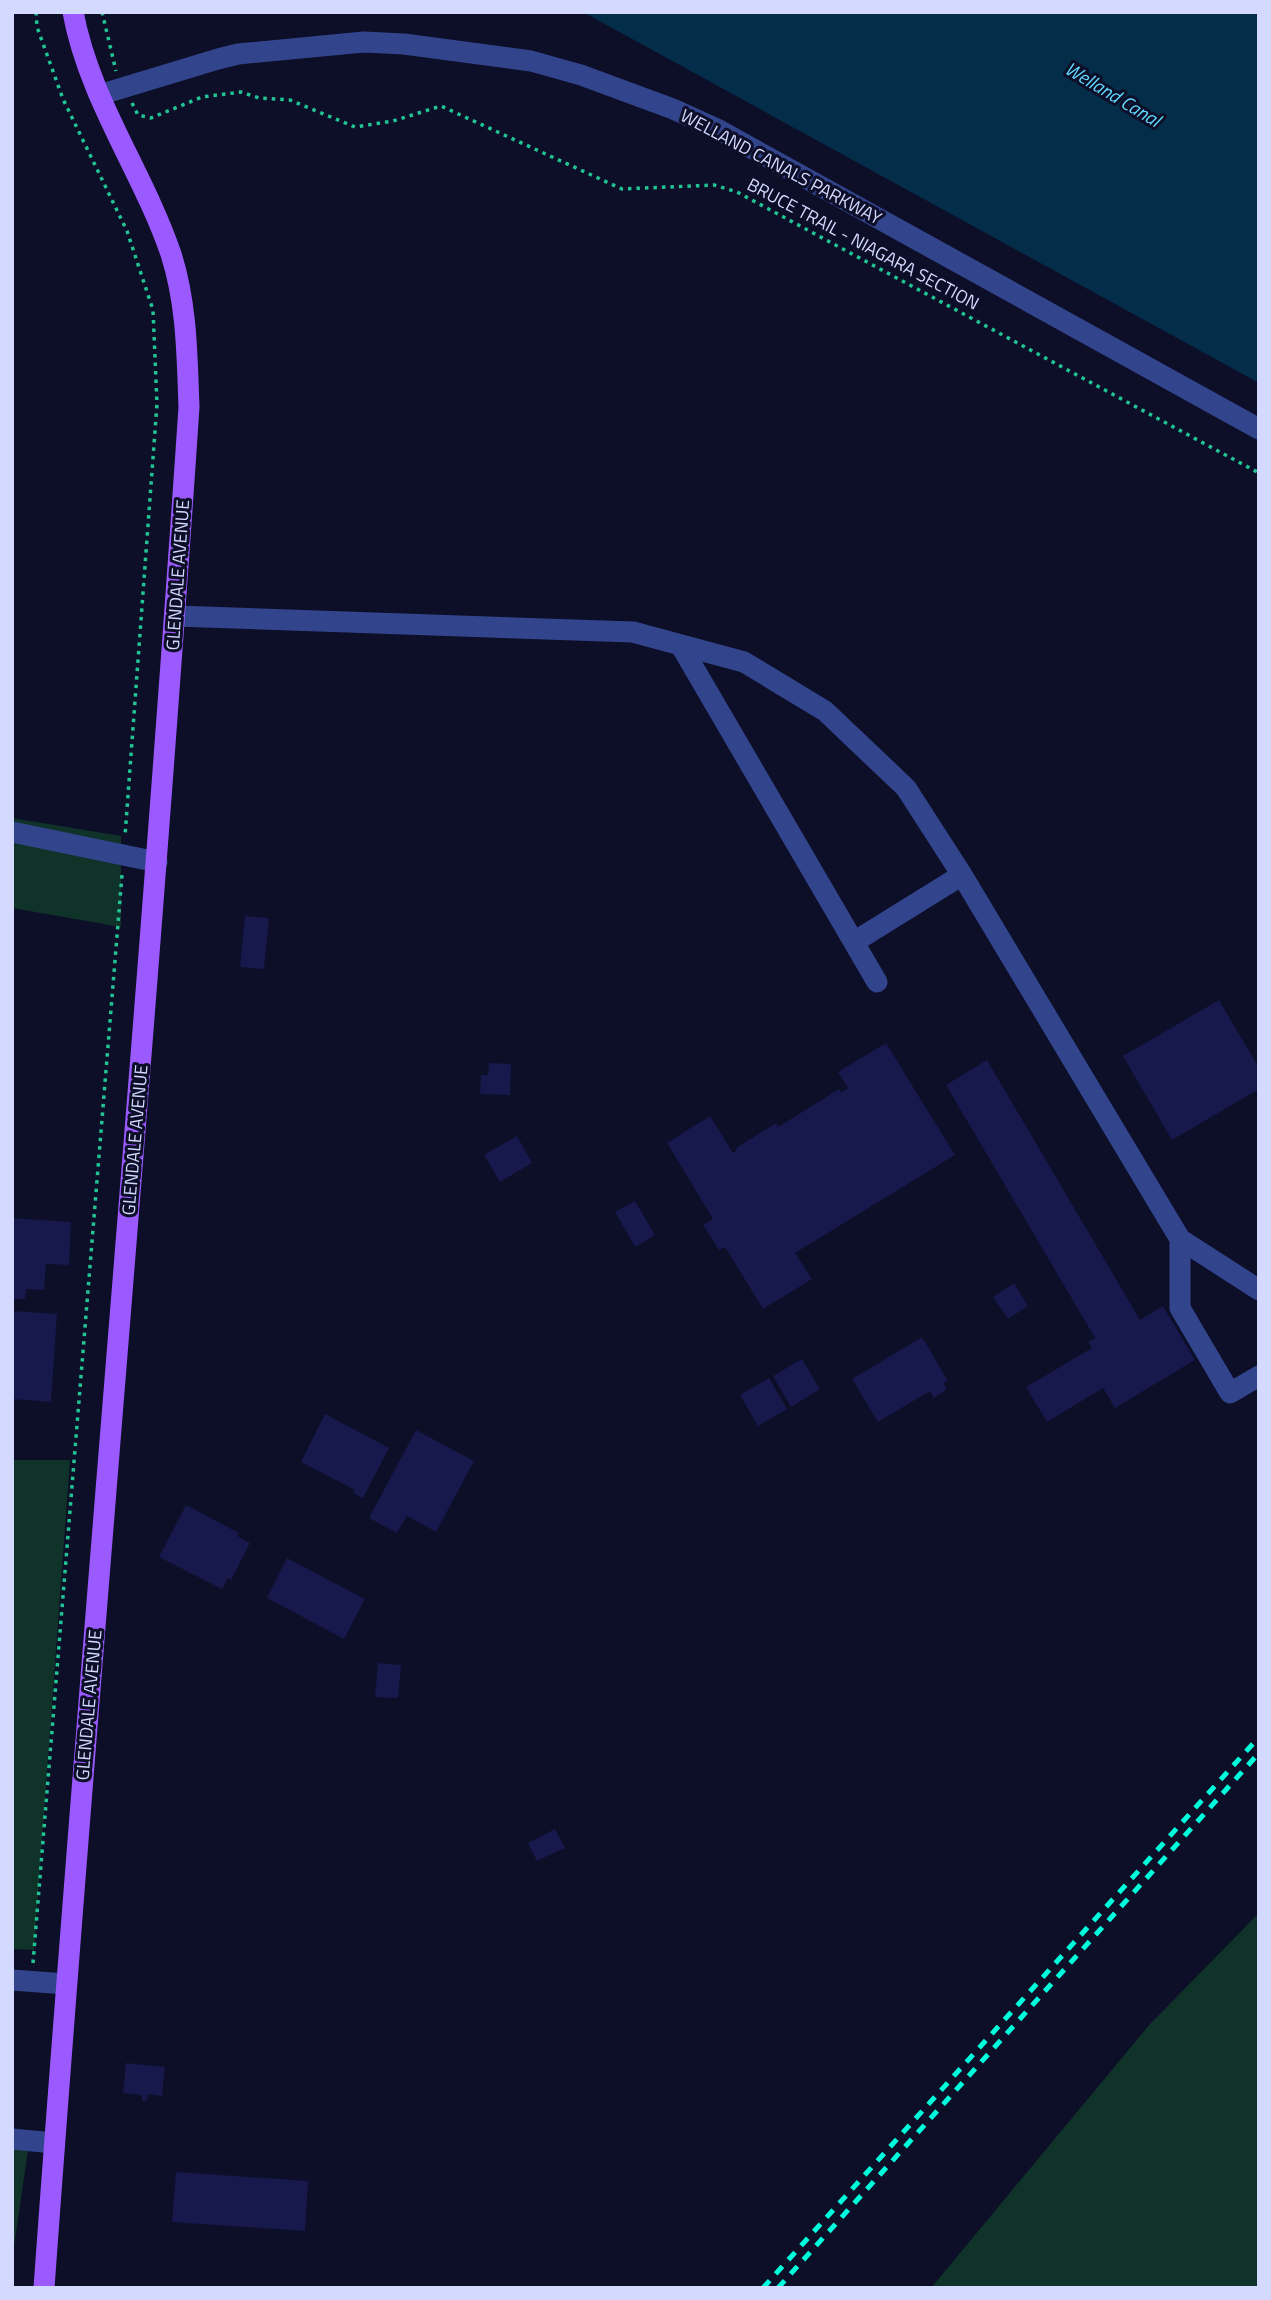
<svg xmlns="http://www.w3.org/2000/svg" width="1271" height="2300" font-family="'Titillium Web',sans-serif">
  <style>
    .green { fill: #0f3229 }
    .water { fill: #042d49 }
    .building { fill: #17184b }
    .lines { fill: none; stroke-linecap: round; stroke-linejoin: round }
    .path { stroke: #21c595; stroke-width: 3.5; stroke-dasharray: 3.5 5; stroke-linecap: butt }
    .minor { stroke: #32448c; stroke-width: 21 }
    .major { stroke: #9b5aff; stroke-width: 21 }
    .rail { stroke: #00fedd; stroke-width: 5; stroke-dasharray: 10 9; stroke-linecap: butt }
    .labels { text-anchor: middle; stroke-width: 6; stroke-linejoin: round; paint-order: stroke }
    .street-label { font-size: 18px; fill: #d3d9ff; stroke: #0d0e28 }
    .water-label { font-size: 19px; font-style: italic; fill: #61dbff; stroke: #0d0e28 }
  </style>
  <rect width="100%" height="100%" fill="#0d0e28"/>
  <!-- green -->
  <path class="green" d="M 12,818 L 121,836 L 121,927 L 12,908 Z
    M 12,1460 L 70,1460 L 34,1950 L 12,1949 Z
    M 1259,1913 L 1259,2288 L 931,2288 L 1150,2024 Z
    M 12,2141 L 29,2143 L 12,2261 Z"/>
  <!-- water -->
  <path class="water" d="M 583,12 L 1259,12 L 1259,383 Z"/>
  <!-- building -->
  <path class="building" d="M 245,916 L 269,918 L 264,969 L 240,967 Z
    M 1219,1000 L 1259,1068 L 1259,1089 L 1172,1140 L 1123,1056 Z
    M 886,1043 L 955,1155 L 795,1253 L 812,1279 L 763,1309 L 725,1247 L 719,1250 L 703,1225 L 713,1219 L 667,1143 L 710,1116 L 733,1153 L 737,1150 L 736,1148 L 776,1123 L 778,1127 L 839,1089 L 841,1093 L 848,1088 L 838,1072 Z
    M 987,1060 L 1140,1320 L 1163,1306 L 1195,1360 L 1115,1408 L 1103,1388 L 1047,1422 L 1026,1387 L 1092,1348 L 1088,1342 L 1095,1338 L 946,1085 Z
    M 489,1063 L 511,1064 L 510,1095 L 480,1094 L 481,1075 L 488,1075 Z
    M 517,1136 L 532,1163 L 500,1182 L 484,1155 Z
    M 635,1201 L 655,1235 L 635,1247 L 615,1212 Z
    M 12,1218 L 71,1222 L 69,1265 L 46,1264 L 44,1290 L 26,1289 L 25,1299 L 12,1299 Z
    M 1014,1283 L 1028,1306 L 1008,1319 L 993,1297 Z
    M 12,1311 L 57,1314 L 51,1402 L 12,1399 Z
    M 922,1337 L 948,1381 L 943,1383 L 947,1389 L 934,1398 L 930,1391 L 878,1422 L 852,1379 Z
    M 802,1359 L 820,1389 L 791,1407 L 773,1376 Z
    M 769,1378 L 787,1409 L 758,1426 L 740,1395 Z
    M 325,1414 L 389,1448 L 363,1498 L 353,1493 L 355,1490 L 301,1462 Z
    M 416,1430 L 474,1461 L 436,1532 L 407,1516 L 397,1533 L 369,1518 Z
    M 186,1505 L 239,1533 L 237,1536 L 250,1543 L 231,1580 L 228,1578 L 222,1589 L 159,1557 Z
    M 287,1558 L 365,1599 L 344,1639 L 267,1598 Z
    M 378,1663 L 401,1665 L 398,1698 L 375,1697 Z
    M 555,1829 L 565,1848 L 537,1861 L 528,1843 Z
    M 126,2063 L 165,2067 L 162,2096 L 148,2094 L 147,2101 L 142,2101 L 142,2095 L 123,2093 Z
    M 176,2172 L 308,2181 L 305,2231 L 172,2222 Z"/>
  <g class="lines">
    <!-- path -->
    <path class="path" d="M 36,12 L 37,27 L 63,99 L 127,231 L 153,310 L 157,404 L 125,836
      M 102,12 L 116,71
      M 132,103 L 138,115 L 151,118 L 202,97 L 241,92 L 259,98 L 290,100 L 355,127 L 393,121 L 441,106 L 622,189 L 714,185 L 737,192 L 1259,473
      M 33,1963 L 122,875"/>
    <!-- minor -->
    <path class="minor" d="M 99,95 L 218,59 L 238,54 L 364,42 L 404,44 L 531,61 L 581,75 L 673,109 L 717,129 L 1259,429
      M 175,616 L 633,632 L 744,662 L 825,711 L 906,788 L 962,875 L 1180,1239 L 1259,1290
      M 681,646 L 877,982
      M 12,832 L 157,862
      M 854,942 L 962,875
      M 1180,1239 L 1180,1308 L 1230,1393 L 1259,1376
      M 12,1980 L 66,1984
      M 12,2139 L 54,2143"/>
    <!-- major -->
    <path class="major" d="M 44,2288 C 89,1660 147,1034 189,407 C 187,355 187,304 171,254 C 143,172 89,99 73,12"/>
    <!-- rail -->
    <path class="rail" d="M 763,2288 L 1259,1737
      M 778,2288 L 1259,1753"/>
  </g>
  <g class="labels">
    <!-- street labels -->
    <g class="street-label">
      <text transform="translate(781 167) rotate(28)" y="6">WELLAND CANALS PARKWAY</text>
      <text transform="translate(863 244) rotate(28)" y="6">BRUCE TRAIL - NIAGARA SECTION</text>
      <text transform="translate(178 575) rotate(-86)" y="6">GLENDALE AVENUE</text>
      <text transform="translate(135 1140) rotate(-85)" y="6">GLENDALE AVENUE</text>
      <text transform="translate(89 1705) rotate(-85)" y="6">GLENDALE AVENUE</text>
    </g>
    <!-- water labels -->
    <g class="water-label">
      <text transform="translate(1113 94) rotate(31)" y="7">Welland Canal</text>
    </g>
  </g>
  <!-- border -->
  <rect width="1271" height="2300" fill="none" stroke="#d3d9ff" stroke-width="28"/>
</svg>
